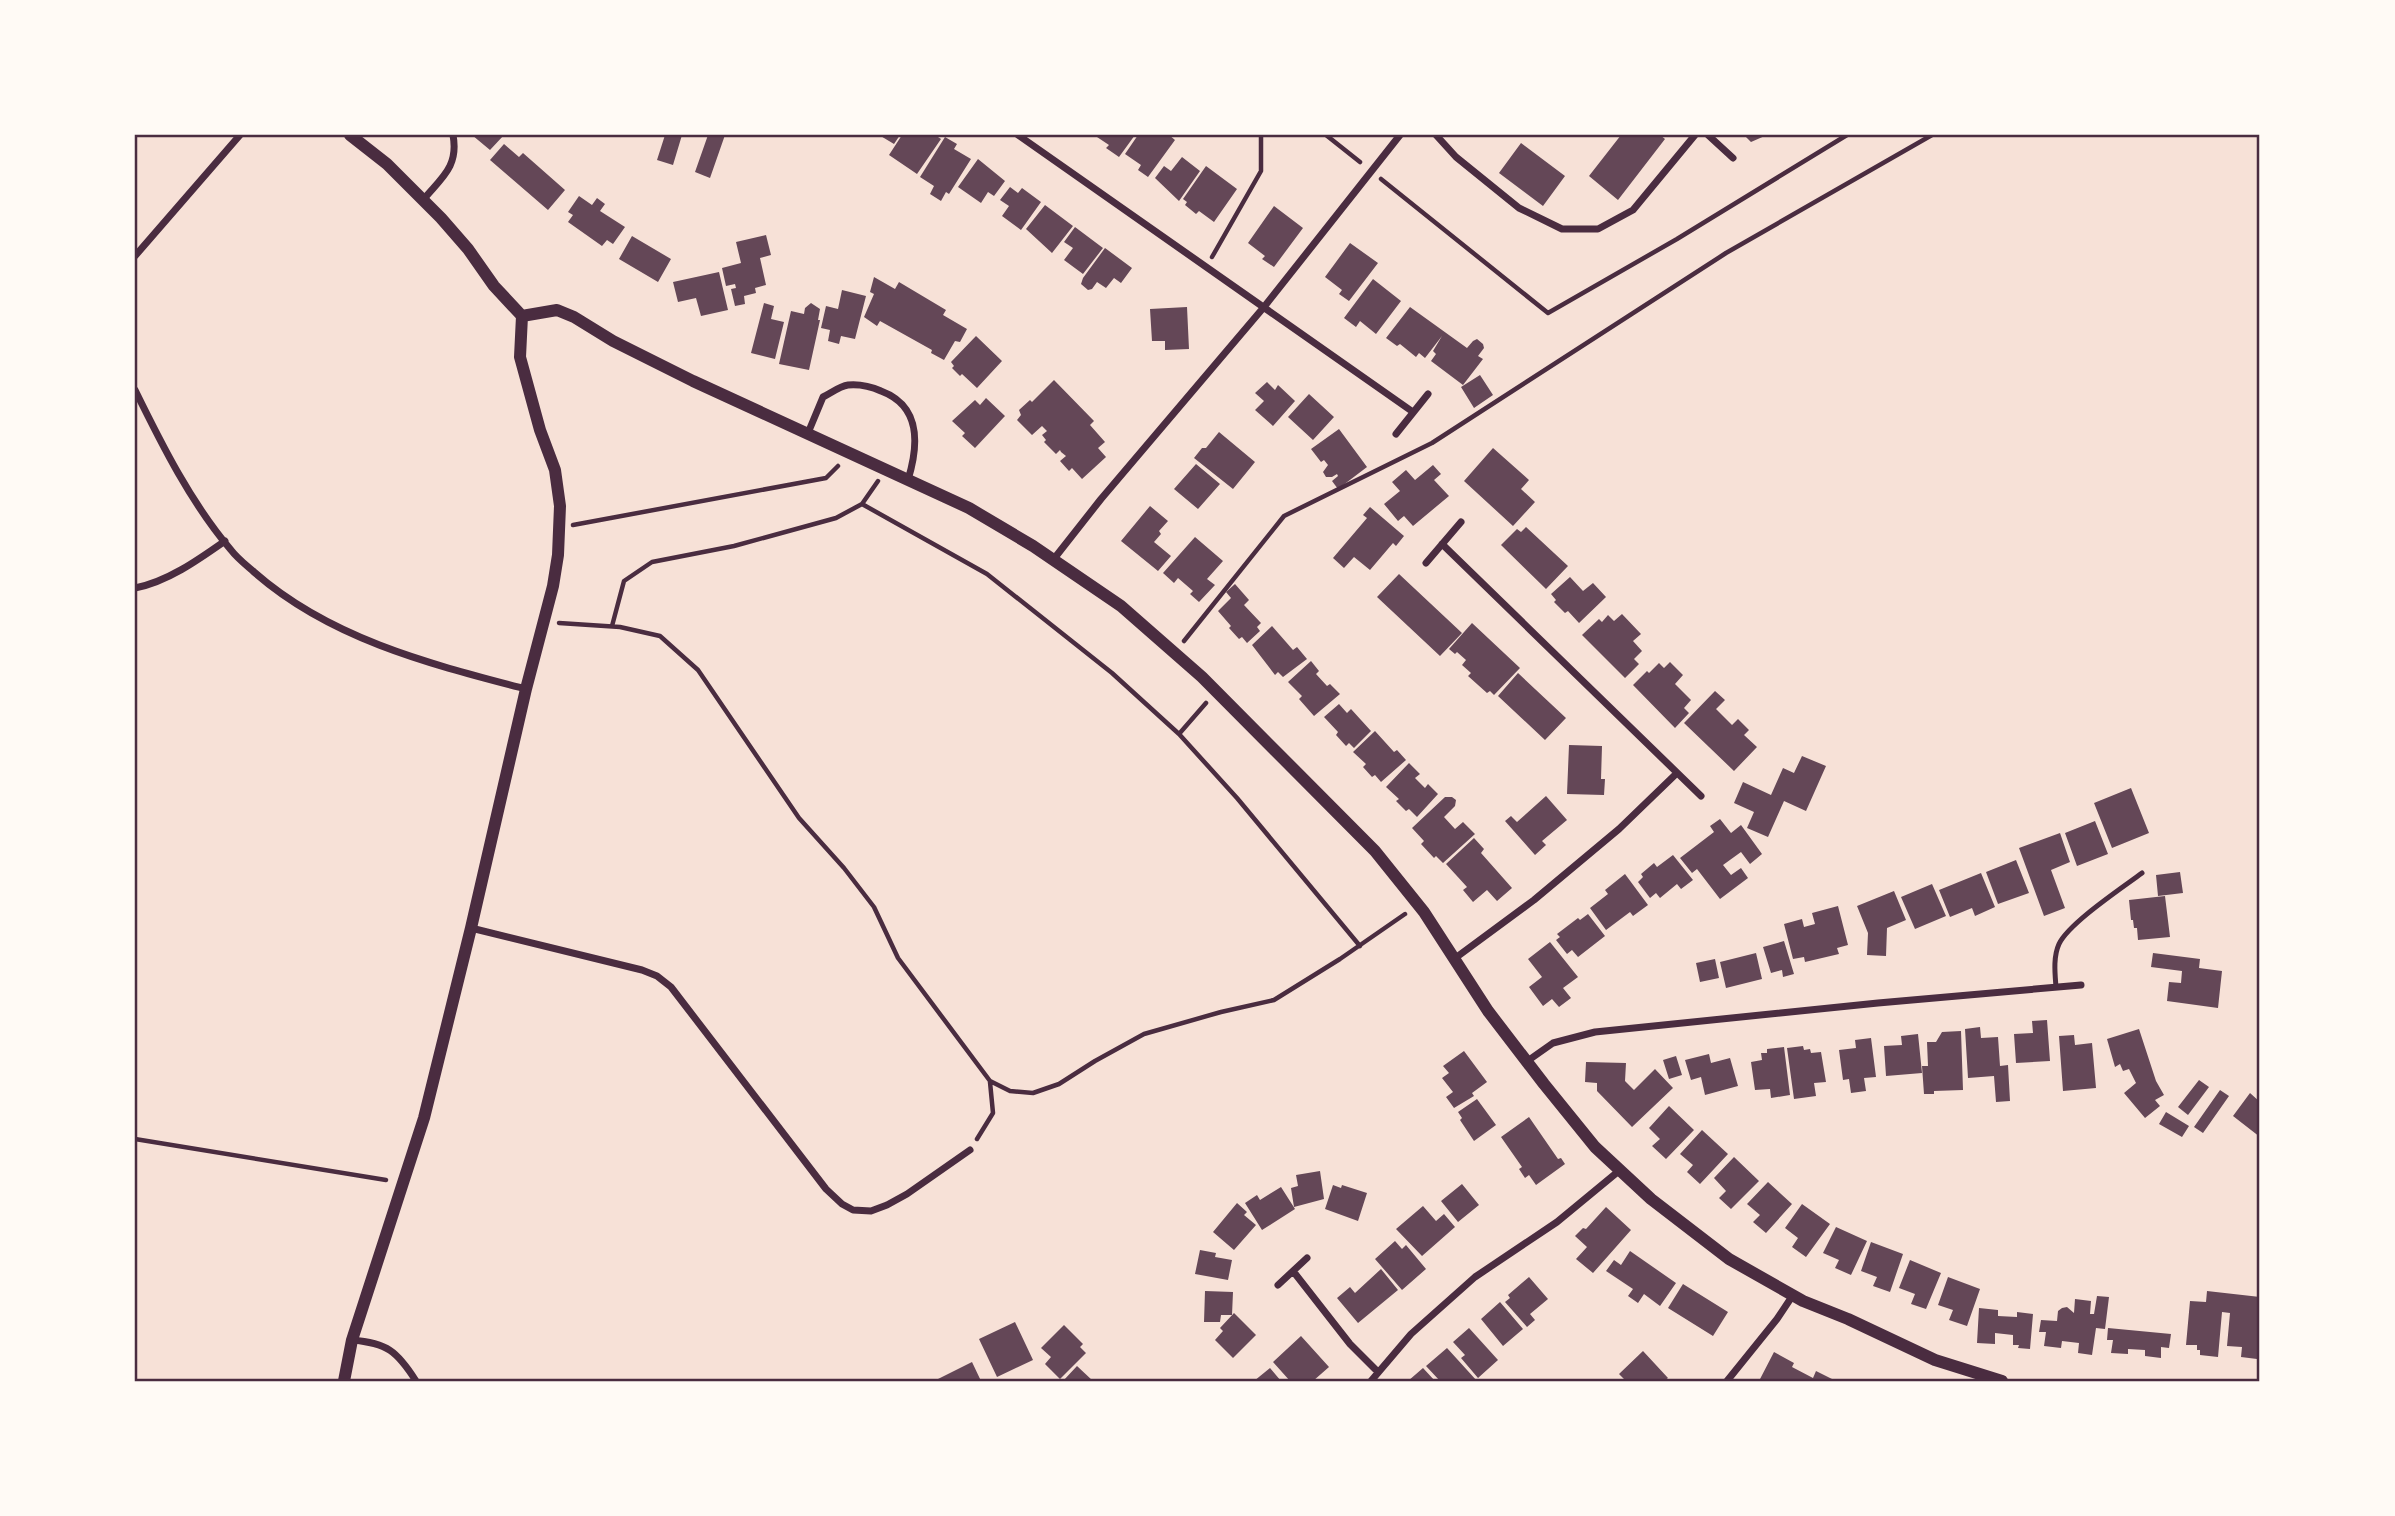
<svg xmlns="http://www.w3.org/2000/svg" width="2395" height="1516" font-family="'Fira Sans',sans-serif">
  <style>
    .building { fill: #644757 }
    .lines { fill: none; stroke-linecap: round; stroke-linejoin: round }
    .path { stroke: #4a2c40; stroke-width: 4.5 }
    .service { stroke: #4a2c40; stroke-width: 5 }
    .minor { stroke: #4a2c40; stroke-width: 7 }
    .tertiary { stroke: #4a2c40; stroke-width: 12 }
    .neatline { fill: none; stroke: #4a2c40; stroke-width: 2.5 }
  </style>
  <rect width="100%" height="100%" fill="#f7e1d7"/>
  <!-- building -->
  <path class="building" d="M 472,135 L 504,135 L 490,150 Z
    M 665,135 L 682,135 L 673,165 L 657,160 Z
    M 708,135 L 725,135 L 710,178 L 695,172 Z
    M 879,135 L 900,135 L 894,144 Z
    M 902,135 L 935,135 L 941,139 L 917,174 L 889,155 Z
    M 1094,135 L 1135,135 L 1119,157 L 1106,148 L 1109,145 Z
    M 1138,135 L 1169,135 L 1175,140 L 1148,177 L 1138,170 L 1141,165 L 1125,154 Z
    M 1621,135 L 1660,135 L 1665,139 L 1618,200 L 1589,176 Z
    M 1744,135 L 1767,135 L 1751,142 Z
    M 945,137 L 957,144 L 954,149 L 971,159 L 949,194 L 946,192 L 941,201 L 930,194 L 934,186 L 920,177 Z
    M 1521,143 L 1565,176 L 1543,206 L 1499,173 Z
    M 504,144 L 519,157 L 523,153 L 565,190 L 548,210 L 490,160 Z
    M 1182,157 L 1200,171 L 1179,201 L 1155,178 L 1164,166 L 1171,171 Z
    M 978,159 L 1005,181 L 994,196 L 988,192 L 981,203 L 958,187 Z
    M 1206,166 L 1237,189 L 1214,222 L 1199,211 L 1196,214 L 1185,205 L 1187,202 L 1183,199 Z
    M 1010,187 L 1018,193 L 1022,188 L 1041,202 L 1021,230 L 1002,216 L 1009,206 L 1000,200 Z
    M 579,196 L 592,205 L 597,198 L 605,204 L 600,211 L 625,227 L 613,244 L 607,240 L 602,246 L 568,222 L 573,215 L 568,212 Z
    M 1045,205 L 1073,226 L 1052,253 L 1026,229 Z
    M 1274,206 L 1303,228 L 1274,267 L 1262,259 L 1265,256 L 1248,243 Z
    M 1075,227 L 1103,248 L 1083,274 L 1064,260 L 1073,248 L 1064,242 Z
    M 766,235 L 771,255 L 760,258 L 766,285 L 755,288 L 756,293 L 744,296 L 745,304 L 735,306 L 731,289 L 736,288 L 735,284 L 726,286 L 722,268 L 741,263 L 736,242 Z
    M 632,236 L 671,259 L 658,282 L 619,259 Z
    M 1350,243 L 1378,263 L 1349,301 L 1339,294 L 1342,290 L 1325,277 Z
    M 1105,248 L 1132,268 L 1121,283 L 1114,278 L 1106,288 L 1097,282 L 1092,289 L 1088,290 L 1081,284 L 1083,278 Z
    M 719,272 L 728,310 L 701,316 L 696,298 L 678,302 L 673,282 Z
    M 874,277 L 895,289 L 899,282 L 946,310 L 943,315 L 967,329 L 960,342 L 955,341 L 944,360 L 931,353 L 932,350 L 880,321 L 877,326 L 864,317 L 874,294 L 870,292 Z
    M 1373,279 L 1401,301 L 1376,334 L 1360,321 L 1356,327 L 1344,318 Z
    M 842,290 L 866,296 L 855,339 L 841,336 L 839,344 L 828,341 L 830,330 L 821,328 L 826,306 L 838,309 Z
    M 764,303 L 774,306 L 771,319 L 784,322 L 775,359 L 751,353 Z
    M 811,303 L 820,309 L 818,320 L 820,320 L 809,370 L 779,364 L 791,311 L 804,314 L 805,308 Z
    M 1187,307 L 1189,349 L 1165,350 L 1165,341 L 1152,341 L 1150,309 Z
    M 1410,307 L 1467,348 L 1473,341 L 1477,339 L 1483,344 L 1484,348 L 1478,356 L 1483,359 L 1463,385 L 1431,361 L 1436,354 L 1433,351 L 1442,336 L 1425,358 L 1419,353 L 1416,357 L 1400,344 L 1397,346 L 1386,338 Z
    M 976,336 L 1002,361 L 977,388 L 962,374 L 960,376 L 952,368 L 954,366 L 951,362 Z
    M 1480,375 L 1493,395 L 1474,408 L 1461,387 Z
    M 1054,380 L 1094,421 L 1090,425 L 1105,442 L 1098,448 L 1106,457 L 1082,479 L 1072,468 L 1069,471 L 1060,461 L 1066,456 L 1061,452 L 1060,450 L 1056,454 L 1044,442 L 1046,440 L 1042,435 L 1047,431 L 1042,426 L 1032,435 L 1017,420 L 1021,415 L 1019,410 L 1030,400 L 1032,402 Z
    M 1267,382 L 1275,390 L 1278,385 L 1295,401 L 1273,426 L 1255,410 L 1264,401 L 1255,393 Z
    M 1309,394 L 1334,417 L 1313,440 L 1288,417 Z
    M 986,398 L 1005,416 L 975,448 L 962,436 L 965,433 L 952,421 L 975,400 L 980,405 Z
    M 1339,429 L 1367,467 L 1338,489 L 1332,481 L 1338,476 L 1337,474 L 1332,477 L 1326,477 L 1323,472 L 1328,465 L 1324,460 L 1321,462 L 1311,449 Z
    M 1219,432 L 1255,462 L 1233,489 L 1194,458 L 1202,448 L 1206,448 Z
    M 1493,448 L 1529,480 L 1521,489 L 1535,502 L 1513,526 L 1464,481 Z
    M 1196,464 L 1220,484 L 1198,509 L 1174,489 Z
    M 1433,465 L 1441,474 L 1434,480 L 1449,496 L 1413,526 L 1404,516 L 1398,521 L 1384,504 L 1400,491 L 1392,482 L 1406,470 L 1415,480 Z
    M 1150,506 L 1168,521 L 1159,531 L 1161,534 L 1154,542 L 1171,556 L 1158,571 L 1121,541 Z
    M 1370,507 L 1404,536 L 1396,546 L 1393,543 L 1370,570 L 1354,557 L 1344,568 L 1333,558 L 1367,518 L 1363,515 Z
    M 1526,527 L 1568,566 L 1546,589 L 1501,545 L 1517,529 L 1521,532 Z
    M 1195,537 L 1223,561 L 1207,579 L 1215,585 L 1199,602 L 1190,594 L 1193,591 L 1178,578 L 1174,583 L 1163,573 Z
    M 1399,574 L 1462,633 L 1440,656 L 1377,597 Z
    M 1570,577 L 1583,591 L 1593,583 L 1606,597 L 1579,623 L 1568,611 L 1565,613 L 1554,602 L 1556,600 L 1551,594 Z
    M 1235,584 L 1249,600 L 1244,605 L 1261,623 L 1257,627 L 1260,631 L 1247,643 L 1242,637 L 1239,639 L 1229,628 L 1231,626 L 1218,611 L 1231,598 L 1226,592 Z
    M 1622,614 L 1641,634 L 1633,641 L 1642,651 L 1634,659 L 1639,664 L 1625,678 L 1582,635 L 1599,619 L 1602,622 L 1608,615 L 1614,621 Z
    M 1472,623 L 1520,668 L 1494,695 L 1490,691 L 1487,693 L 1468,676 L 1471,673 L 1462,665 L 1466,660 L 1457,652 L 1455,654 L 1449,649 Z
    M 1272,626 L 1293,650 L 1297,647 L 1307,659 L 1283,677 L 1278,672 L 1275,675 L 1252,645 Z
    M 1311,661 L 1319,671 L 1316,674 L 1327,686 L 1330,684 L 1340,694 L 1314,716 L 1299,699 L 1302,696 L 1288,682 Z
    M 1670,662 L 1683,675 L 1675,684 L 1691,700 L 1684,708 L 1689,713 L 1675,728 L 1633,685 L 1647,671 L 1649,673 L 1659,663 L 1664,668 Z
    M 1518,673 L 1566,718 L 1545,740 L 1498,696 Z
    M 1715,691 L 1725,700 L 1716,709 L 1732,725 L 1738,719 L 1749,730 L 1744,735 L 1757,747 L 1734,771 L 1684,723 Z
    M 1339,704 L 1347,713 L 1351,709 L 1371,731 L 1354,748 L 1349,743 L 1346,746 L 1336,735 L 1338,732 L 1324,717 Z
    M 1375,731 L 1394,752 L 1397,750 L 1406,760 L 1381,782 L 1375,775 L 1372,777 L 1363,767 L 1366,764 L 1353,752 Z
    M 1569,745 L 1602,746 L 1601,779 L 1605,779 L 1604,795 L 1567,794 Z
    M 1802,756 L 1826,766 L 1806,811 L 1784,801 L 1768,837 L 1747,828 L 1754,812 L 1734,803 L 1743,782 L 1771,795 L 1783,768 L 1794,773 Z
    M 1409,763 L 1420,774 L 1415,778 L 1425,788 L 1428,784 L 1438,794 L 1417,817 L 1409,809 L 1406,811 L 1396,801 L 1399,799 L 1386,787 Z
    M 2131,788 L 2149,833 L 2112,848 L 2094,803 Z
    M 1546,796 L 1567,820 L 1542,841 L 1546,845 L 1535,855 L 1505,821 L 1511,816 L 1517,822 Z
    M 1445,797 L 1452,797 L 1456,800 L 1455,806 L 1444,817 L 1455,829 L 1463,822 L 1475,834 L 1443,863 L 1436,856 L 1434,858 L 1421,844 L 1424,841 L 1412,828 Z
    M 1720,819 L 1731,833 L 1741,825 L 1762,854 L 1750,864 L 1741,852 L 1723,865 L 1731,875 L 1741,868 L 1748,878 L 1720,899 L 1697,869 L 1692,873 L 1680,858 L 1714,832 L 1710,826 Z
    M 2095,821 L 2108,854 L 2077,866 L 2065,833 Z
    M 2060,833 L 2070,862 L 2051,870 L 2065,908 L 2044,916 L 2019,848 Z
    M 1474,838 L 1484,849 L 1481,853 L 1512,888 L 1497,901 L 1487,890 L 1473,902 L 1463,890 L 1467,887 L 1446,864 Z
    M 1673,855 L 1693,880 L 1681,889 L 1677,884 L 1660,898 L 1656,893 L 1650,898 L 1638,882 L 1643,877 L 1641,874 L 1654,863 L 1657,867 Z
    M 2016,860 L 2029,893 L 1998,904 L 1986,872 Z
    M 2180,872 L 2183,893 L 2158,896 L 2156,875 Z
    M 1981,873 L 1995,907 L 1975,916 L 1972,908 L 1950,917 L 1939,890 Z
    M 1625,874 L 1648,905 L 1633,916 L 1630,912 L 1606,930 L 1590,908 L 1608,894 L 1605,890 Z
    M 1932,884 L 1946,916 L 1915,929 L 1901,897 Z
    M 1894,891 L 1906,920 L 1887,928 L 1886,956 L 1867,955 L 1868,933 L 1857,906 Z
    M 2165,896 L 2170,937 L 2138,940 L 2137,928 L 2134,928 L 2133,920 L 2131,920 L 2129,900 Z
    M 1838,906 L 1848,945 L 1837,948 L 1839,954 L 1805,962 L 1804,957 L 1793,959 L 1784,924 L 1802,919 L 1804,927 L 1815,924 L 1812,913 Z
    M 1588,914 L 1605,936 L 1578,957 L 1572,950 L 1567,954 L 1556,940 L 1560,937 L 1557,934 L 1578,918 L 1580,920 Z
    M 1784,941 L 1794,974 L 1783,977 L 1782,970 L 1771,973 L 1763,947 Z
    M 1550,942 L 1578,977 L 1563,988 L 1571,998 L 1559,1007 L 1552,999 L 1543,1006 L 1529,987 L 1542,977 L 1528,959 Z
    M 1756,953 L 1762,979 L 1726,988 L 1720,962 Z
    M 2153,953 L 2200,959 L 2199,968 L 2222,971 L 2218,1008 L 2167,1001 L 2169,982 L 2181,983 L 2182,971 L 2151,967 Z
    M 1715,959 L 1719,978 L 1700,982 L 1696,963 Z
    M 2047,1020 L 2050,1061 L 2016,1063 L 2014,1034 L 2033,1033 L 2032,1021 Z
    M 1980,1027 L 1981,1038 L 1998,1037 L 2000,1066 L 2008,1065 L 2010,1101 L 1996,1102 L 1994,1076 L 1968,1078 L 1965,1029 Z
    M 2139,1029 L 2156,1081 L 2164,1095 L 2155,1100 L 2160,1106 L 2145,1118 L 2124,1093 L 2136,1083 L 2129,1069 L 2123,1071 L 2120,1064 L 2115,1067 L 2107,1039 Z
    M 1961,1031 L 1963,1090 L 1934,1091 L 1934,1094 L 1924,1094 L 1922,1066 L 1928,1066 L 1927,1042 L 1936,1042 L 1942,1032 Z
    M 1918,1034 L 1922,1073 L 1886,1076 L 1884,1046 L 1902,1045 L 1901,1036 Z
    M 2074,1035 L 2075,1045 L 2092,1043 L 2096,1088 L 2063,1091 L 2059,1036 Z
    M 1871,1038 L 1876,1077 L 1864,1078 L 1866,1091 L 1851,1093 L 1849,1079 L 1843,1080 L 1839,1050 L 1856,1048 L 1855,1040 Z
    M 1803,1046 L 1804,1050 L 1810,1049 L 1811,1053 L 1821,1052 L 1826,1082 L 1814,1083 L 1816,1096 L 1794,1099 L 1787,1048 Z
    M 1784,1047 L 1790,1095 L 1771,1098 L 1770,1089 L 1755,1090 L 1751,1062 L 1762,1060 L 1761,1053 L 1767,1053 L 1767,1049 Z
    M 1464,1051 L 1487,1082 L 1472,1093 L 1474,1096 L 1454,1108 L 1446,1097 L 1453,1092 L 1442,1078 L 1449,1073 L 1443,1066 Z
    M 1709,1054 L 1711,1063 L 1730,1058 L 1738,1086 L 1705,1095 L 1701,1077 L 1691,1080 L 1685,1060 Z
    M 1676,1056 L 1682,1075 L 1669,1079 L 1663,1060 Z
    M 1586,1062 L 1626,1063 L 1625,1081 L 1634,1090 L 1655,1069 L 1673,1088 L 1632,1127 L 1597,1091 L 1597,1083 L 1585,1082 Z
    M 2199,1080 L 2209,1087 L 2188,1115 L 2178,1107 Z
    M 2220,1090 L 2229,1096 L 2203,1133 L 2194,1127 Z
    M 2250,1093 L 2260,1102 L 2260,1137 L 2233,1116 Z
    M 1477,1099 L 1496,1125 L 1474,1141 L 1460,1120 L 1462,1118 L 1458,1112 Z
    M 1669,1106 L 1694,1130 L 1666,1159 L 1652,1146 L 1660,1139 L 1649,1128 Z
    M 2166,1112 L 2189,1126 L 2182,1137 L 2159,1124 Z
    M 1529,1117 L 1558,1159 L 1561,1158 L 1565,1164 L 1536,1185 L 1529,1175 L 1525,1178 L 1519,1169 L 1522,1167 L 1501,1137 Z
    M 1702,1130 L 1728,1154 L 1700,1184 L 1687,1172 L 1693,1165 L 1680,1154 Z
    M 1734,1157 L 1759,1181 L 1731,1209 L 1719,1198 L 1726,1191 L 1714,1178 Z
    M 1320,1171 L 1324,1199 L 1294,1207 L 1291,1188 L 1298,1186 L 1296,1175 Z
    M 1768,1182 L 1792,1204 L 1766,1233 L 1753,1222 L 1760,1215 L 1747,1204 Z
    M 1462,1184 L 1479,1205 L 1458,1222 L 1441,1201 Z
    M 1333,1185 L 1341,1188 L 1342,1185 L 1367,1193 L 1358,1221 L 1325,1209 Z
    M 1281,1187 L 1295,1209 L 1262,1230 L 1245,1203 L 1257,1195 L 1260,1200 Z
    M 1237,1203 L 1247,1212 L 1244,1215 L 1256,1225 L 1234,1250 L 1213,1232 Z
    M 1802,1204 L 1830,1224 L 1806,1257 L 1792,1247 L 1798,1238 L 1785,1228 Z
    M 1423,1206 L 1436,1221 L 1444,1214 L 1455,1227 L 1422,1256 L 1396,1229 Z
    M 1606,1207 L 1631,1230 L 1593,1273 L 1576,1259 L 1587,1247 L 1575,1236 L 1583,1228 L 1586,1229 Z
    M 1836,1227 L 1867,1241 L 1851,1275 L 1835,1268 L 1839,1260 L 1823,1253 Z
    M 1395,1241 L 1402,1249 L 1406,1245 L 1426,1269 L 1402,1290 L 1375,1259 Z
    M 1871,1242 L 1903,1254 L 1890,1292 L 1873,1286 L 1877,1277 L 1861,1271 Z
    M 1200,1250 L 1216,1253 L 1215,1257 L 1232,1260 L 1228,1280 L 1195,1274 Z
    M 1630,1251 L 1676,1283 L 1660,1306 L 1644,1294 L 1638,1303 L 1628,1296 L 1633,1289 L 1606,1271 L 1614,1260 L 1621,1265 Z
    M 1910,1260 L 1941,1273 L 1926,1309 L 1911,1304 L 1915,1294 L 1899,1288 Z
    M 1381,1269 L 1398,1290 L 1358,1323 L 1337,1298 L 1350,1287 L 1355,1293 Z
    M 1529,1277 L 1548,1299 L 1530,1314 L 1535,1320 L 1527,1327 L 1505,1302 L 1510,1298 L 1508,1295 Z
    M 1948,1277 L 1980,1289 L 1967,1326 L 1949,1320 L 1953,1310 L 1938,1305 Z
    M 1683,1284 L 1728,1312 L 1713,1336 L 1668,1308 Z
    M 1205,1291 L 1233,1292 L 1232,1315 L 1221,1315 L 1220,1322 L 1204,1322 Z
    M 2207,1291 L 2260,1297 L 2257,1359 L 2241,1357 L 2242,1347 L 2227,1346 L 2230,1313 L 2222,1312 L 2218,1357 L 2200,1355 L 2200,1350 L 2197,1350 L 2197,1345 L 2186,1345 L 2190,1301 L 2206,1302 Z
    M 2097,1296 L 2109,1297 L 2105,1329 L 2096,1328 L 2092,1355 L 2078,1353 L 2079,1343 L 2062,1341 L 2061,1348 L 2044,1346 L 2046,1332 L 2039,1332 L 2041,1320 L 2057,1321 L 2058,1311 L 2062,1308 L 2067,1307 L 2074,1313 L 2075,1299 L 2091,1301 L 2090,1314 L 2094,1314 Z
    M 1500,1302 L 1523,1329 L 1503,1346 L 1481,1319 Z
    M 1979,1308 L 1998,1310 L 1998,1316 L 2017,1317 L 2017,1312 L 2033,1314 L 2030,1349 L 2018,1348 L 2019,1345 L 2013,1345 L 2013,1335 L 1995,1333 L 1995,1344 L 1977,1343 Z
    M 1234,1313 L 1256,1335 L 1233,1358 L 1215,1340 L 1223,1331 L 1220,1328 Z
    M 1015,1322 L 1033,1360 L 997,1377 L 979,1339 Z
    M 1064,1325 L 1083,1344 L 1080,1347 L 1086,1353 L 1060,1379 L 1045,1364 L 1051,1357 L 1041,1348 Z
    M 1469,1328 L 1498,1360 L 1478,1378 L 1461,1358 L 1465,1355 L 1453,1342 Z
    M 2108,1328 L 2171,1334 L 2169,1348 L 2161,1347 L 2161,1358 L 2145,1356 L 2145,1350 L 2128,1349 L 2128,1354 L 2111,1353 L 2113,1340 L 2107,1340 Z
    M 1301,1336 L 1329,1367 L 1313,1381 L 1290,1381 L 1273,1362 Z
    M 1447,1348 L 1477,1381 L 1440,1381 L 1426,1366 Z
    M 1643,1351 L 1668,1378 L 1664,1381 L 1626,1381 L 1619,1374 Z
    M 1774,1352 L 1794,1363 L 1792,1367 L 1813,1378 L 1816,1371 L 1832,1379 L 1831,1381 L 1759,1381 Z
    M 972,1362 L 981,1381 L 934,1381 Z
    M 1077,1366 L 1093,1381 L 1063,1381 Z
    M 1270,1368 L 1281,1381 L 1254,1381 Z
    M 1423,1368 L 1435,1381 L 1408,1381 Z"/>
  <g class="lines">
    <!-- path -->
    <path class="path" d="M 1326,135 L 1360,162
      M 1381,179 L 1548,313 L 1677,239 L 1847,135
      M 1212,257 L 1261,171 L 1261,135
      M 862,504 L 987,574 L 1112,673 L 1179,734 L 1237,798 L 1360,946
      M 573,525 L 826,478 L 838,466
      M 559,623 L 620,627 L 660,636 L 698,670 L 799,818 L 844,868 L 874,907 L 898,958 L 990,1081 L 1010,1091 L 1033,1093 L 1059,1084 L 1095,1061 L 1144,1034 L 1221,1012 L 1274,1000 L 1340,959 L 1405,914
      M 612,626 L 624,581 L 652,562 L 734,546 L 836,518 L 862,504 L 878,481
      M 1184,641 L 1284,516 L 1432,443 L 1726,253 L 1932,135
      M 1179,734 L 1206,703
      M 135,1139 L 386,1180
      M 977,1139 L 993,1113 L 990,1082"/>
    <!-- service -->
    <path class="service" d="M 2056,987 C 2055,974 2053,957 2059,944 C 2069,923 2122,888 2142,873"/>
    <!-- minor -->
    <path class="minor" d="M 1018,135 L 1413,412
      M 1436,135 L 1456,157 L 1519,208 L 1562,229 L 1598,229 L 1633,210 L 1695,135
      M 1708,135 L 1733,158
      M 423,200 C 441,178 459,167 453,135
      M 135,256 L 240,135
      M 135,390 C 162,445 191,503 231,550 C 237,558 246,565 254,572 C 330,639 430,664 526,689
      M 808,433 L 823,397 C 831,393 840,386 848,385 C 859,384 872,387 881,391 C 921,406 919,444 908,480
      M 1396,434 L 1428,394
      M 1442,544 L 1701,796
      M 1053,560 L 1101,499 L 1264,307 L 1400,135
      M 1426,563 L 1461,522
      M 135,588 C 167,582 198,560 225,541
      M 471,928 L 642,970 L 657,976 L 671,987 L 826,1189 L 842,1204 L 853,1210 L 871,1211 L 887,1205 L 907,1194 L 970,1150
      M 1454,959 L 1534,900 L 1619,829 L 1677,773
      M 1526,1062 L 1553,1043 L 1595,1032 L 1878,1003 L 2081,985
      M 1293,1271 L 1350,1344 L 1378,1372
      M 1278,1285 L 1307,1258
      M 352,1340 C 387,1343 397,1351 416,1381
      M 1371,1381 L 1411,1334 L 1475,1277 L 1557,1222 L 1620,1170
      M 1727,1381 L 1777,1319 L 1793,1295"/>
    <!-- tertiary -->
    <path class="tertiary" d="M 522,316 L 557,310 L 574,317 L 613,341 L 693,381 L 969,508 L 1033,546 L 1121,606 L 1202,677 L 1375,851 L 1424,912 L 1488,1011 L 1544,1084 L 1595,1147 L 1651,1199 L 1729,1259 L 1803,1301 L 1848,1319 L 1935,1360 L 2002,1381
      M 344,1381 L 352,1340 L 424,1118 L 471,928 L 526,689 L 553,586 L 558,555 L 560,506 L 555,470 L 540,430 L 520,357 L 522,316 L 494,286 L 468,249 L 441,218 L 387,164 L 350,135"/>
  </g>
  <!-- border -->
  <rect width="2395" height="1516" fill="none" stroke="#fffaf5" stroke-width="273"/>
  <rect x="136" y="136" width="2122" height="1244" class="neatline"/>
</svg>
